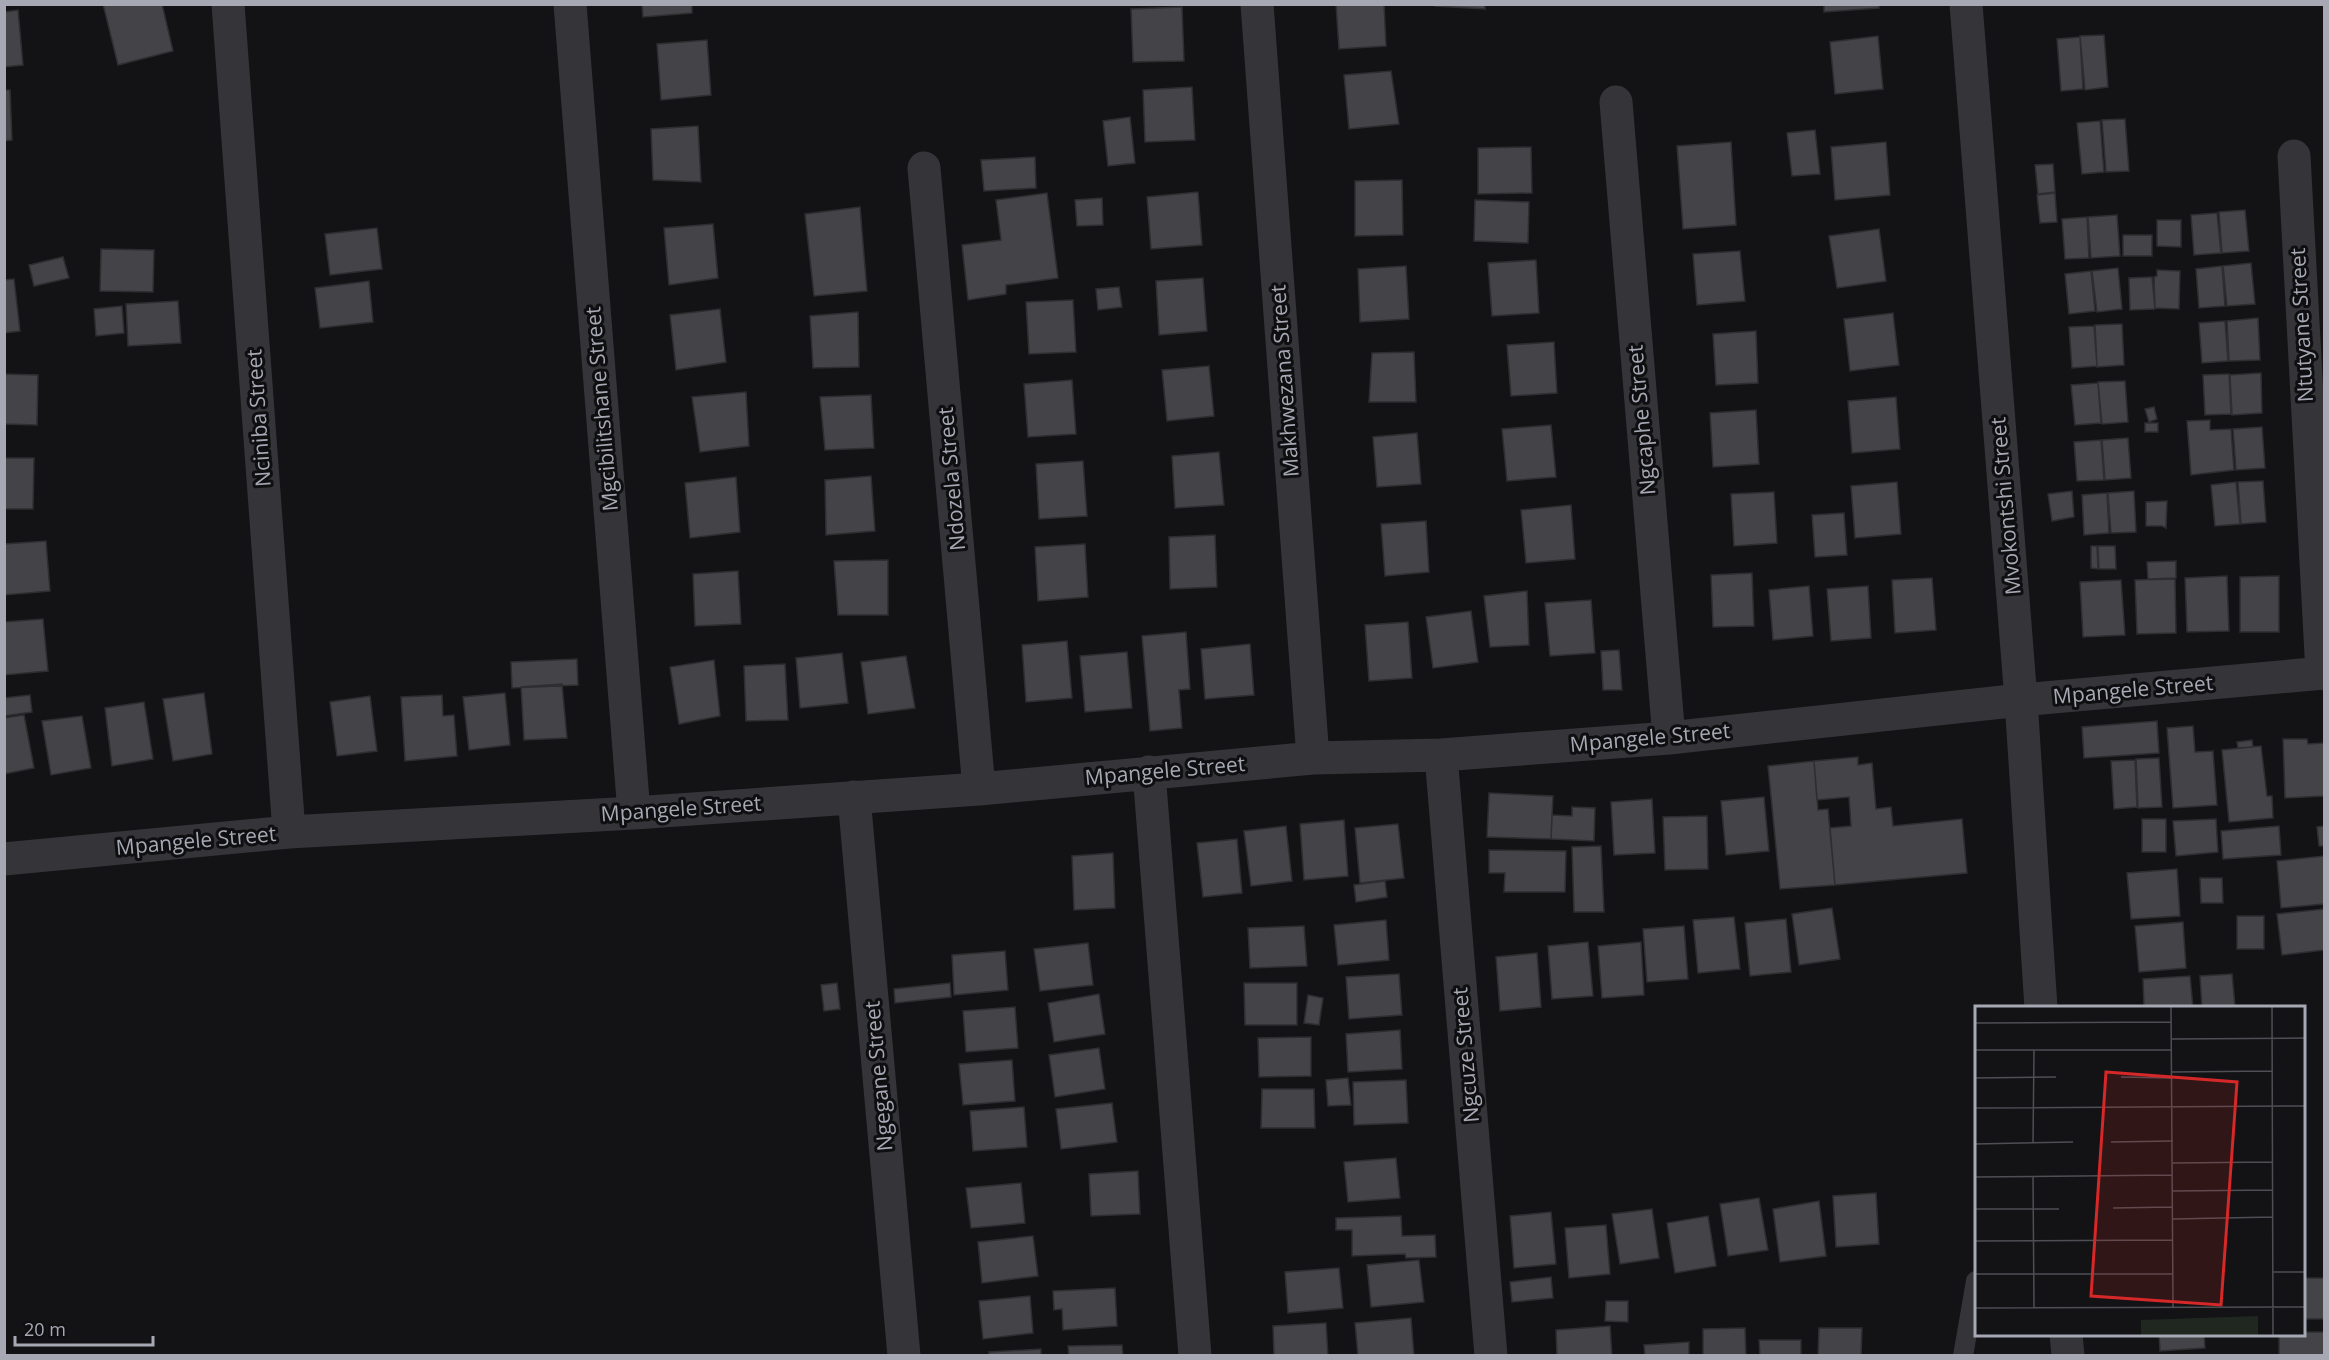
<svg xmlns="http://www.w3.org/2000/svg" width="2329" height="1360" font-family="'Open Sans',sans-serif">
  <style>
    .building { fill: #434348; stroke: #2e2e31; stroke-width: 1.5 }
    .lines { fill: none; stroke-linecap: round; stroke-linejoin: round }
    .service { stroke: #353539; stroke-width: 20 }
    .minor { stroke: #353539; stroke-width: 33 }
    .labels { text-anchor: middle; stroke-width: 6; stroke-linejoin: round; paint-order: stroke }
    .street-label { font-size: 21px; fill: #a6a9b4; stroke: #0f0e10 }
    .inset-road { fill: none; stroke: #4e4f55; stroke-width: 1.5 }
    .view { fill: #d62828; fill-opacity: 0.15; stroke: #d62828; stroke-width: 3 }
    .inset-edge { fill: none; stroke: #a6a9b4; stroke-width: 3 }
  </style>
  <rect width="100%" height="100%" fill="#131315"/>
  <!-- building -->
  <path class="building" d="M 103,4 L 162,4 L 173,51 L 118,65 Z
    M 642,4 L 692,4 L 692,13 L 643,17 Z
    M 1336,4 L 1384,4 L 1386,46 L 1339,49 Z
    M 1435,4 L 1485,4 L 1485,9 L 1435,6 Z
    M 1824,4 L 1879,4 L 1879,8 L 1824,12 Z
    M 1182,7 L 1184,61 L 1133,62 L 1131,9 Z
    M 18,10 L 23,65 L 4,67 L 4,12 Z
    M 2104,35 L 2108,87 L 2085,90 L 2080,36 Z
    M 1878,36 L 1883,89 L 1835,94 L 1830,42 Z
    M 2080,37 L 2083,89 L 2061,91 L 2057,39 Z
    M 707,40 L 711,95 L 661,100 L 657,44 Z
    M 1391,71 L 1399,124 L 1349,129 L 1344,75 Z
    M 1192,87 L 1195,140 L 1145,142 L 1143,90 Z
    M 4,90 L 10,90 L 12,140 L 4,141 Z
    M 1130,117 L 1135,163 L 1108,166 L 1103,121 Z
    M 2125,119 L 2129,171 L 2106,172 L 2102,120 Z
    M 2100,121 L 2104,172 L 2082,174 L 2077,123 Z
    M 698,126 L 701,182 L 653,180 L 651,129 Z
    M 1815,130 L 1820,174 L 1792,176 L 1787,133 Z
    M 1731,142 L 1736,225 L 1683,229 L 1677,146 Z
    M 1886,142 L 1890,195 L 1835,200 L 1831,147 Z
    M 1531,147 L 1532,193 L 1478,194 L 1478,148 Z
    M 1035,157 L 1036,188 L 984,191 L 981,160 Z
    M 2053,164 L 2055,192 L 2038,194 L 2035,165 Z
    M 1402,180 L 1403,235 L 1355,236 L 1355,181 Z
    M 1198,192 L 1202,245 L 1151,249 L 1147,197 Z
    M 1047,193 L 1058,278 L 1006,285 L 1006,294 L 968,300 L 962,245 L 1001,240 L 996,200 Z
    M 2055,193 L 2057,222 L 2040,223 L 2037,195 Z
    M 1102,198 L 1103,225 L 1077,226 L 1075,200 Z
    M 1475,200 L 1529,202 L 1528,243 L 1474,241 Z
    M 860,207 L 867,291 L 814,296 L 805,214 Z
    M 2245,210 L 2249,251 L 2222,253 L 2219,212 Z
    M 2217,213 L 2221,253 L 2194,255 L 2191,215 Z
    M 2117,215 L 2120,256 L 2091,258 L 2088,217 Z
    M 2087,217 L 2089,258 L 2065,259 L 2062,219 Z
    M 2157,220 L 2181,220 L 2181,247 L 2157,246 Z
    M 713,224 L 718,278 L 669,285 L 664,228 Z
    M 377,228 L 382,269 L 330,275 L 325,234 Z
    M 1879,229 L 1886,281 L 1837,288 L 1829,236 Z
    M 2123,235 L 2152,235 L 2152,256 L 2123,256 Z
    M 101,249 L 154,250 L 153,292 L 100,291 Z
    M 1740,251 L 1745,301 L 1697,305 L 1693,254 Z
    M 63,257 L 69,278 L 34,286 L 29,265 Z
    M 1536,260 L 1539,313 L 1492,316 L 1488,263 Z
    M 2251,263 L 2255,304 L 2227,306 L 2223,266 Z
    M 1406,266 L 1409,319 L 1360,322 L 1358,269 Z
    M 2222,266 L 2225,306 L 2199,308 L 2196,269 Z
    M 2118,268 L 2122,309 L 2097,312 L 2092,271 Z
    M 2157,270 L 2180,271 L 2179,309 L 2155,308 L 2154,277 L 2157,276 Z
    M 2091,271 L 2095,311 L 2069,314 L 2065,274 Z
    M 2152,277 L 2155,309 L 2130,310 L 2129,278 Z
    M 1203,278 L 1207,331 L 1159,335 L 1156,281 Z
    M 14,279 L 20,331 L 4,333 L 4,280 Z
    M 369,281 L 373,322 L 320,328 L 315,288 Z
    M 1119,287 L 1122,307 L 1098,310 L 1096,289 Z
    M 1073,300 L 1076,352 L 1029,354 L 1026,302 Z
    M 178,301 L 181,343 L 128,346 L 126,304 Z
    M 122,306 L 124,333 L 96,336 L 94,309 Z
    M 720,309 L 726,362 L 676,370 L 670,315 Z
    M 858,312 L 859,367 L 813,368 L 810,316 Z
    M 1893,313 L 1899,365 L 1850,371 L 1844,319 Z
    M 2258,318 L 2260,360 L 2229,361 L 2227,321 Z
    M 2225,321 L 2228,361 L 2202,363 L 2199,323 Z
    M 2122,324 L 2124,365 L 2097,367 L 2095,325 Z
    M 2094,326 L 2097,366 L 2072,368 L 2069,327 Z
    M 1756,331 L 1758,383 L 1716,385 L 1713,334 Z
    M 1554,342 L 1557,393 L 1511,396 L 1507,345 Z
    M 1414,352 L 1416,402 L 1369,402 L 1372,353 Z
    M 1209,366 L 1214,416 L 1167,421 L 1162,370 Z
    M 2261,373 L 2262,413 L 2232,415 L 2230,375 Z
    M 4,374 L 38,375 L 37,425 L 4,424 Z
    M 2229,374 L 2231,414 L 2205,415 L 2203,375 Z
    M 1072,380 L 1076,434 L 1028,437 L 1024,384 Z
    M 2125,381 L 2128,422 L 2102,424 L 2098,382 Z
    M 2098,383 L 2101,423 L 2075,425 L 2071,385 Z
    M 746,392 L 749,446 L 700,452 L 692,397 Z
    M 871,395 L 874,448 L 825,450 L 820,397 Z
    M 1896,397 L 1900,449 L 1852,453 L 1848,401 Z
    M 2154,407 L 2157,419 L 2149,422 L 2145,409 Z
    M 1756,410 L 1759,464 L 1713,467 L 1710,413 Z
    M 2210,420 L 2210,430 L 2231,429 L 2234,470 L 2191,475 L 2187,421 Z
    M 2145,423 L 2158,423 L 2158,432 L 2145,432 Z
    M 1551,425 L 1556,477 L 1507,481 L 1502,429 Z
    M 2262,427 L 2265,468 L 2236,470 L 2233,429 Z
    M 1417,433 L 1421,484 L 1377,487 L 1373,437 Z
    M 2128,438 L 2131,478 L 2105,480 L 2102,440 Z
    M 2101,440 L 2104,480 L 2077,481 L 2074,442 Z
    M 1219,452 L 1224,505 L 1175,508 L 1172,456 Z
    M 4,458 L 34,458 L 33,509 L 4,509 Z
    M 1083,461 L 1087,516 L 1039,519 L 1036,464 Z
    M 871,476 L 875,531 L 826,535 L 825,480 Z
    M 736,477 L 740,532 L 690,538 L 685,483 Z
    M 2263,481 L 2266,522 L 2241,524 L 2238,482 Z
    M 1897,482 L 1901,534 L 1855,538 L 1851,486 Z
    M 2236,482 L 2240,524 L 2215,526 L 2211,485 Z
    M 2072,491 L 2074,517 L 2052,521 L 2048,494 Z
    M 2134,491 L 2136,532 L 2111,533 L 2108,493 Z
    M 1774,492 L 1777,543 L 1734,546 L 1731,494 Z
    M 2107,493 L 2109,533 L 2084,535 L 2082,495 Z
    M 2167,501 L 2166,528 L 2162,526 L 2146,526 L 2146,502 Z
    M 1571,505 L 1575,559 L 1526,563 L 1521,510 Z
    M 1844,513 L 1847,555 L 1815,557 L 1812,515 Z
    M 1426,521 L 1429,572 L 1385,576 L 1381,524 Z
    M 1215,535 L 1217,587 L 1170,589 L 1169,537 Z
    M 46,541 L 50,591 L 4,595 L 4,544 Z
    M 1085,544 L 1088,597 L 1038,601 L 1035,547 Z
    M 2091,546 L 2097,546 L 2098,569 L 2091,568 Z
    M 2098,546 L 2115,546 L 2116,569 L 2099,569 Z
    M 888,560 L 888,615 L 838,615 L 834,561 Z
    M 2176,561 L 2176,578 L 2148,579 L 2147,562 Z
    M 738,571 L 741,624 L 695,626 L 693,574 Z
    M 1752,573 L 1754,626 L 1713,627 L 1711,575 Z
    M 2227,576 L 2229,631 L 2187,632 L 2185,578 Z
    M 2279,576 L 2279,632 L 2240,632 L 2240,577 Z
    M 1932,578 L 1936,630 L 1895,633 L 1892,580 Z
    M 2175,579 L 2176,633 L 2137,634 L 2135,580 Z
    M 2121,580 L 2125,635 L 2083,637 L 2080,582 Z
    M 1809,586 L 1813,636 L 1773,640 L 1769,590 Z
    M 1868,586 L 1871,638 L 1831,641 L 1827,589 Z
    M 1527,591 L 1529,645 L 1490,647 L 1484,596 Z
    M 1591,600 L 1595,653 L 1550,656 L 1545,603 Z
    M 1471,611 L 1478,662 L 1433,668 L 1426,617 Z
    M 43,619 L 48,671 L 4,675 L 4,622 Z
    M 1408,622 L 1412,678 L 1369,681 L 1365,625 Z
    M 1186,632 L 1190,689 L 1179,690 L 1182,728 L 1150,731 L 1142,636 Z
    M 1067,641 L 1072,698 L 1026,702 L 1022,645 Z
    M 1250,644 L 1254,695 L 1205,699 L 1201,649 Z
    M 1619,650 L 1622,690 L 1603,690 L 1601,651 Z
    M 1127,652 L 1132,708 L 1085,712 L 1080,656 Z
    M 842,653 L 848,703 L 800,708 L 796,658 Z
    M 906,656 L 915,708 L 868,714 L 861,662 Z
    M 577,659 L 578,685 L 512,688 L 511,662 Z
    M 714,660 L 720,716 L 679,724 L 670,667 Z
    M 785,664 L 788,720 L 746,721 L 744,666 Z
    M 562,684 L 567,738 L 524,740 L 521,687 Z
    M 204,693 L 212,754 L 173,761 L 163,699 Z
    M 505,693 L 510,745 L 469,750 L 463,697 Z
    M 30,695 L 32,712 L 4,716 L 4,698 Z
    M 442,695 L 443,716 L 454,715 L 457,756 L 405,761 L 401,697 Z
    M 370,696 L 377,751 L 337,756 L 330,702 Z
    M 144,702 L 153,759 L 112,766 L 105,708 Z
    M 24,715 L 34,768 L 4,774 L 4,718 Z
    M 82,716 L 91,768 L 51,775 L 42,721 Z
    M 2157,721 L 2159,753 L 2084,758 L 2082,727 Z
    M 2193,726 L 2195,752 L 2213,751 L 2217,805 L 2173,808 L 2167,728 Z
    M 2283,739 L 2307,739 L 2308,744 L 2324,743 L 2324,796 L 2285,798 Z
    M 2252,740 L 2253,747 L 2238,748 L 2237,742 Z
    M 2261,746 L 2267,796 L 2272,796 L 2273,818 L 2229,822 L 2222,750 Z
    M 1858,757 L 1858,765 L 1872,763 L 1876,809 L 1891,807 L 1893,826 L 1962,819 L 1967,873 L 1835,885 L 1830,828 L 1851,826 L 1849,797 L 1817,800 L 1814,761 Z
    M 2159,758 L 2162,807 L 2138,808 L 2136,759 Z
    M 2135,760 L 2137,807 L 2114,809 L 2111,761 Z
    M 1814,761 L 1818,810 L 1828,809 L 1835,885 L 1780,889 L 1768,766 Z
    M 1489,793 L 1553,796 L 1551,839 L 1487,837 Z
    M 1764,797 L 1769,851 L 1726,855 L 1721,801 Z
    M 1652,799 L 1655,853 L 1614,855 L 1611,802 Z
    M 1572,807 L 1595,808 L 1594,841 L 1551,839 L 1552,815 L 1572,816 Z
    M 1707,816 L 1708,869 L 1665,870 L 1663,817 Z
    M 2142,819 L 2166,819 L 2166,852 L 2142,852 Z
    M 2216,819 L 2218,852 L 2176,856 L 2173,821 Z
    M 1344,820 L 1348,876 L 1304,880 L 1300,824 Z
    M 1398,824 L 1404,878 L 1360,883 L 1355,828 Z
    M 1286,826 L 1292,881 L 1251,886 L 1244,831 Z
    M 2279,826 L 2281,855 L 2223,859 L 2221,831 Z
    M 2324,826 L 2324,846 L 2319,846 L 2317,827 Z
    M 1237,839 L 1242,893 L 1203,897 L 1197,843 Z
    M 1601,846 L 1604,912 L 1574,912 L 1572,847 Z
    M 1489,850 L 1566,851 L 1565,892 L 1504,892 L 1505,873 L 1489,873 Z
    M 1113,853 L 1115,908 L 1074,910 L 1072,856 Z
    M 2324,856 L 2324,904 L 2281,908 L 2277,861 Z
    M 2177,869 L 2180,916 L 2131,919 L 2127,873 Z
    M 2200,878 L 2222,878 L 2223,903 L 2201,903 Z
    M 1385,881 L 1387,897 L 1356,902 L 1354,885 Z
    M 1832,908 L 1840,959 L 1799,965 L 1792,914 Z
    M 2324,909 L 2324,950 L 2282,955 L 2277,914 Z
    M 2237,916 L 2264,916 L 2264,949 L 2237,949 Z
    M 1734,917 L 1740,969 L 1698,973 L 1693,920 Z
    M 1786,919 L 1791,972 L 1750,976 L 1745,923 Z
    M 1386,920 L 1389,960 L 1338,965 L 1334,925 Z
    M 2183,922 L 2186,968 L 2139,972 L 2135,926 Z
    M 1304,926 L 1307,966 L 1250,968 L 1248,928 Z
    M 1684,926 L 1688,979 L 1647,982 L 1643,929 Z
    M 1588,942 L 1593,996 L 1552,999 L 1548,946 Z
    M 1641,942 L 1644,995 L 1602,998 L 1598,946 Z
    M 1088,943 L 1093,985 L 1040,991 L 1034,949 Z
    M 1005,951 L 1008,990 L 954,995 L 952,955 Z
    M 1537,953 L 1541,1007 L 1500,1011 L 1496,957 Z
    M 1399,974 L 1402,1015 L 1349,1019 L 1346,977 Z
    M 2232,974 L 2235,1006 L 2202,1008 L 2200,976 Z
    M 2190,976 L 2193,1008 L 2144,1008 L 2143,979 Z
    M 837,983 L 840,1009 L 824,1011 L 821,985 Z
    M 950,983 L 951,997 L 895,1003 L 894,989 Z
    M 1244,983 L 1297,983 L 1297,1025 L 1245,1025 Z
    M 1099,994 L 1105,1034 L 1054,1042 L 1048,1003 Z
    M 1308,995 L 1323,998 L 1319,1025 L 1304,1023 Z
    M 1015,1007 L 1018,1048 L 966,1052 L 963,1011 Z
    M 1400,1030 L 1402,1069 L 1348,1072 L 1346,1034 Z
    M 1311,1037 L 1311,1076 L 1259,1077 L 1258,1038 Z
    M 1099,1048 L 1105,1089 L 1055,1097 L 1049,1055 Z
    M 1012,1060 L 1015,1101 L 963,1105 L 959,1064 Z
    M 1348,1078 L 1351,1105 L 1328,1106 L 1326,1080 Z
    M 1406,1080 L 1408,1123 L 1354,1125 L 1353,1082 Z
    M 1262,1089 L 1314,1089 L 1315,1128 L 1261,1128 Z
    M 1112,1103 L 1117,1142 L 1061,1149 L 1056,1109 Z
    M 1024,1107 L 1027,1147 L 973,1151 L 970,1111 Z
    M 1396,1158 L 1400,1198 L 1348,1202 L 1344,1162 Z
    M 1138,1171 L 1140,1214 L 1091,1216 L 1089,1174 Z
    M 1021,1183 L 1025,1223 L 971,1228 L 966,1188 Z
    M 1876,1193 L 1879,1244 L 1836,1247 L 1833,1196 Z
    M 1759,1198 L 1768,1250 L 1728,1256 L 1720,1204 Z
    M 1819,1201 L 1826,1256 L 1780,1262 L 1773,1209 Z
    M 1652,1209 L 1659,1258 L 1620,1264 L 1612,1214 Z
    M 1551,1212 L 1556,1264 L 1514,1268 L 1510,1216 Z
    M 1401,1216 L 1402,1236 L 1435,1235 L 1436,1257 L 1406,1258 L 1405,1254 L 1352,1256 L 1352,1230 L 1336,1230 L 1336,1218 Z
    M 1708,1216 L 1716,1266 L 1675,1273 L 1667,1223 Z
    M 1606,1225 L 1610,1274 L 1569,1278 L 1565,1228 Z
    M 1033,1236 L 1038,1276 L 982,1283 L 978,1242 Z
    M 1419,1260 L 1424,1302 L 1371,1307 L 1367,1265 Z
    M 1339,1268 L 1343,1308 L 1288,1313 L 1285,1272 Z
    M 1551,1277 L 1553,1298 L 1512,1302 L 1510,1282 Z
    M 2304,1278 L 2324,1278 L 2324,1319 L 2304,1319 Z
    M 1115,1288 L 1117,1326 L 1063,1330 L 1062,1309 L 1054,1310 L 1053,1291 Z
    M 1030,1296 L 1033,1333 L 983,1339 L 979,1301 Z
    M 1606,1301 L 1628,1301 L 1628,1322 L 1605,1321 Z
    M 1411,1318 L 1414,1356 L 1358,1356 L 1355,1323 Z
    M 1326,1323 L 1328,1356 L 1274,1356 L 1273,1326 Z
    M 1610,1326 L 1612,1356 L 1557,1356 L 1556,1330 Z
    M 1745,1328 L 1746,1356 L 1703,1356 L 1703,1329 Z
    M 1819,1328 L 1862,1328 L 1861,1356 L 1818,1356 Z
    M 2304,1332 L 2324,1332 L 2324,1356 L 2279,1356 L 2279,1334 L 2304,1334 Z
    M 2159,1334 L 2204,1334 L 2205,1348 L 2160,1351 Z
    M 1759,1340 L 1801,1340 L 1801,1356 L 1760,1356 Z
    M 1689,1342 L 1689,1356 L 1645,1356 L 1644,1345 Z
    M 1122,1345 L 1123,1356 L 1069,1356 L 1068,1346 Z
    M 1041,1349 L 1041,1356 L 989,1356 L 989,1352 Z"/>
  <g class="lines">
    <!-- service -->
    <path class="service" d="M 1963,1356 L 1976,1281"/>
    <!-- minor -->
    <path class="minor" d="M 228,4 L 289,832
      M 570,4 L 634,813
      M 1257,4 L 1313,758
      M 1966,4 L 2021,700 L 2041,1008
      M 1616,102 L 1669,738
      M 2294,156 L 2322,673
      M 924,168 L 979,789
      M 1441,755 L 1491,1356
      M 1149,772 L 1195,1356
      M 854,797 L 904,1356
      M 4,859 L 289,832 L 634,813 L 979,789 L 1313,758 L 1441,755 L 1669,738 L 2021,700 L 2324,673
      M 2066,1334 L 2068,1356"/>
  </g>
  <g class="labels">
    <!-- street labels -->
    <g class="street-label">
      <text transform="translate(2302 325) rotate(-93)" y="7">Ntutyane Street</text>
      <text transform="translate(1285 381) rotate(-94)" y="7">Makhwezana Street</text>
      <text transform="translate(602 409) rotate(-95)" y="7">Mgcibilitshane Street</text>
      <text transform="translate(259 418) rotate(-94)" y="7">Nciniba Street</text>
      <text transform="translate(1642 420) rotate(-95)" y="7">Ngcaphe Street</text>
      <text transform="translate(952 479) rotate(-95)" y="7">Ndozela Street</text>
      <text transform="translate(2006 506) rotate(-95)" y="7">Mvokontshi Street</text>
      <text transform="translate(2133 690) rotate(-5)" y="7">Mpangele Street</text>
      <text transform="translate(1650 738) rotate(-5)" y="7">Mpangele Street</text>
      <text transform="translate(1165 771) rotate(-5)" y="7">Mpangele Street</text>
      <text transform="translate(681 809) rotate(-4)" y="7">Mpangele Street</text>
      <text transform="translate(196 841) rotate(-5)" y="7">Mpangele Street</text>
      <text transform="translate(1466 1055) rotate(-95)" y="7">Ngcuze Street</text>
      <text transform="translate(879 1076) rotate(-95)" y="7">Ngegane Street</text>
    </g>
  </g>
  <!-- overview -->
  <g transform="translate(1975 1006)">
    <rect width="330" height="330" fill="#131315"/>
    <path d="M 283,310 L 283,329 L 166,329 L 166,314 Z" fill="#202721"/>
    <path class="inset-road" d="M 196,1 L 198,301M 297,1 L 298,329M 0,17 L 196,16M 196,33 L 330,32M 0,44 L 196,44M 196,66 L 297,65M 146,71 L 196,72M 0,72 L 81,71M 0,102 L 330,100M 136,136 L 198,135M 58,137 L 59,44M 0,138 L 98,136M 198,157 L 297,156M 58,170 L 59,302M 0,171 L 197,169M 197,185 L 298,184M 138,202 L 198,201M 0,203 L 84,203M 198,213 L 298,211M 0,235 L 198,234M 298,266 L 330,266M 0,268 L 197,268M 0,302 L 330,301"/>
    <path class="view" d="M 131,66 L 262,76 L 246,299 L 116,290 Z"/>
    <rect width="330" height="330" class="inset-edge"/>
  </g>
  <!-- border -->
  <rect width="2329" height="1360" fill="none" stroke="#a6a9b4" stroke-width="12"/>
  <!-- scale -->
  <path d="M15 1336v9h138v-9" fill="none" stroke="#a6a9b4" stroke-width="3"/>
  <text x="24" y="1336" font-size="18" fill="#a6a9b4" stroke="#0f0e10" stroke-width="4.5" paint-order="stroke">20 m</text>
</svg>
